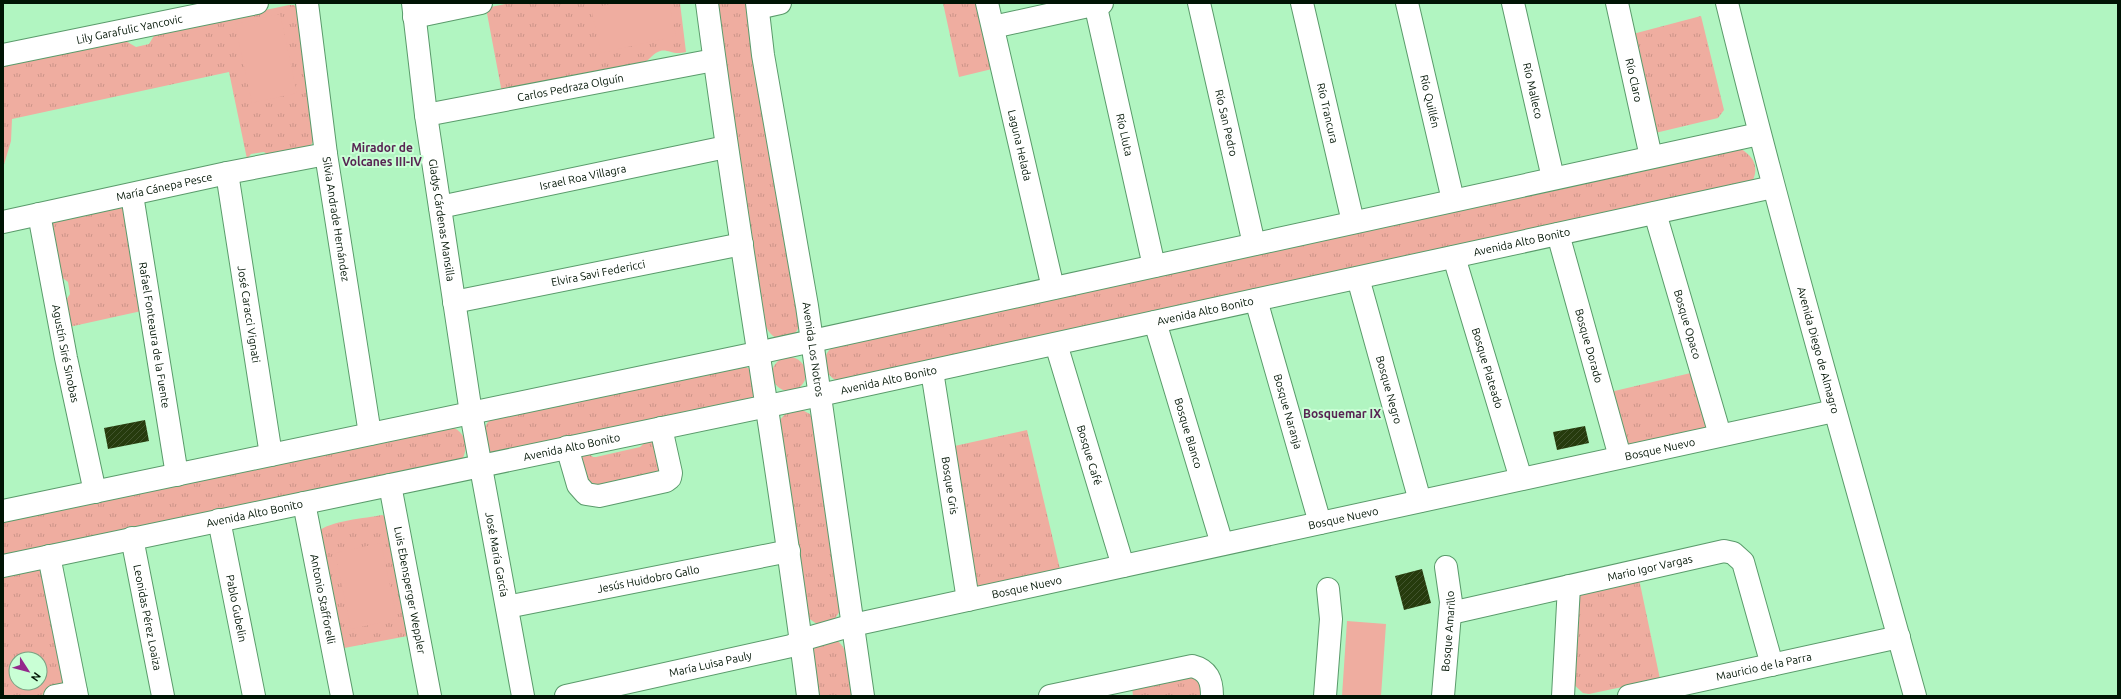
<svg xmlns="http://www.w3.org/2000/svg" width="2121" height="699" font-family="Ubuntu,sans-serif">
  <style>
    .grass { fill: url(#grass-tufts); fill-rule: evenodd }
    .garden { fill: #efada0 }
    .building { fill: url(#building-hatch) }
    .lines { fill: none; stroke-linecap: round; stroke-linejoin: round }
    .minor-casing { stroke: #5a9b6b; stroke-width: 24 }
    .minor { stroke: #fff; stroke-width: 22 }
    .labels { text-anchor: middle; stroke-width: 4; stroke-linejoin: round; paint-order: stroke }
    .street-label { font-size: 11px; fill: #001404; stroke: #c9ffd5 }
    .neighbourhood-label { font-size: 12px; font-weight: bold; fill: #582453; stroke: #c9ffd5 }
  </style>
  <defs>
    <pattern id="grass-tufts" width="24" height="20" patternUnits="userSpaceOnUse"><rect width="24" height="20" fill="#efada0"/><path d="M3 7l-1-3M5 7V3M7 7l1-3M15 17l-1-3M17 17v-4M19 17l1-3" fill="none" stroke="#cb9488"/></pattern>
    <pattern id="building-hatch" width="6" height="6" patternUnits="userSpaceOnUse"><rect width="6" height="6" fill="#263b0d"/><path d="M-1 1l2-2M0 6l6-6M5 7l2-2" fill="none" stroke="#42542e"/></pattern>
  </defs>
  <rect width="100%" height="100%" fill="#b1f5c1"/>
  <!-- grass -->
  <path class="grass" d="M 510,3 L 680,3 L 686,52 C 666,57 666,40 646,62 L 502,93 L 486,8 Z
    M 713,3 L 748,3 L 800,323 C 795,344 772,345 765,324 Z
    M 943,3 L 977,3 L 992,69 L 959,77 Z
    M 289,5 L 294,5 L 299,10 L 314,140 L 308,150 L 273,158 L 264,152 L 251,154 L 247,159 L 229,72 L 12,119 L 11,141 L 3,168 L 3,63 L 124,40 L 136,47 L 149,44 L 155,34 Z
    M 1701,16 L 1724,110 L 1718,118 L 1651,134 L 1629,35 Z
    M 1741,149 C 1753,156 1759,166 1753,180 L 838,381 C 824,376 819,356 833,347 Z
    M 125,206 L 146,310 L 69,327 L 64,303 L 70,294 L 68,282 L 57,274 L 49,222 Z
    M772 374a17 17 0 1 1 34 0a17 17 0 1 1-34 0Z
    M 744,366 L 753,371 L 755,397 L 490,453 L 486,450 C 484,438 481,428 490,420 Z
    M 1695,372 L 1711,428 L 1622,448 L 1606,393 Z
    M 800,409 L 810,414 L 813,420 L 840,611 L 834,620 L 817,624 L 808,618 L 779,421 L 785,414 Z
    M 451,427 C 468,432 469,451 460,463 L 3,557 L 3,521 L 380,443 Z
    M 1027,430 L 1060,569 L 977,587 L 970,583 L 950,447 Z
    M 651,437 L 667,470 L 593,493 L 575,455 L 587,452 L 593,457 L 596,457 L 640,447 Z
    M 382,515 L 387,517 L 413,635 L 339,649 L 318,532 C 328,521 367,518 382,515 Z
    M 43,568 L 70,678 L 61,691 L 36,696 L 3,696 L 3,575 ZM 16,659 L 40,659 L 40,683 L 16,683 Z
    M 1639,579 L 1660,679 L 1589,694 L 1583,693 L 1572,683 L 1578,598 L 1585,592 Z
    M 836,640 C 852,650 850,679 852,696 L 817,696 L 813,651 L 816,646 Z
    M 1192,676 L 1201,683 L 1202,696 L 1133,696 L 1132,687 Z"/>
  <!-- garden -->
  <path class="garden" d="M 616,3 L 669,3 L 676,36 L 601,53 L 591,8 Z
    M 280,14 L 297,93 L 252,103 L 235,24 Z
    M 381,543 L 397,619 L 351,629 L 335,553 Z
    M 1347,621 L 1386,624 L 1381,696 L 1342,696 Z"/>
  <!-- building -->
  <path class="building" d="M 145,420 L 149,441 L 108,449 L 104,428 Z
    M 1585,426 L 1589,443 L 1557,450 L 1553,432 Z
    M 1422,569 L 1431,603 L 1404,610 L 1395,576 Z"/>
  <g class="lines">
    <!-- minor casing -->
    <g class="minor-casing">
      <g id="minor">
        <path id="s1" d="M 307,3 L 326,154 L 370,434"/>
        <path id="s2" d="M 413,3 L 426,115 L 471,413 L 523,696"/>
        <path d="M 707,3 C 737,235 779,464 808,696"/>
        <path id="s3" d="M 757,3 L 763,55 L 807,306 L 863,696"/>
        <path id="s4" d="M 987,3 L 1053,288"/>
        <path id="s5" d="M 1095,3 L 1154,266"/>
        <path id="s6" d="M 1199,3 L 1254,244"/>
        <path id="s7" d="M 1302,3 L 1353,222"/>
        <path id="s8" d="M 1407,3 L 1453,200"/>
        <path id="s9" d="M 1513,3 L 1553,178"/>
        <path id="s10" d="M 1617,3 L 1651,157"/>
        <path id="s11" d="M 1727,3 C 1784,236 1851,465 1915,696"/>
        <path d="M 758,8 L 780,3"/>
        <path d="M 414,17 L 481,3"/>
        <path d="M 993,27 L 1102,3"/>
        <path id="s12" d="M 3,55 L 257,3"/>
        <path id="s13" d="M 426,115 L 714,60"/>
        <path id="s14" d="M 227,173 L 271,455"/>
        <path id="s15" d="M 132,195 L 177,475"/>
        <path id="s16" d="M 440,207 L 726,147"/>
        <path id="s17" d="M 1655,213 L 1720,435"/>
        <path id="s18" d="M 39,214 L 66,358 L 95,492"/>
        <path id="s19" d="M 3,222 L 227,173 L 326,154"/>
        <path id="s20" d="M 1558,234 L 1620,457"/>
        <path id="s21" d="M 1454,257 L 1521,479"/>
        <path id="s22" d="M 1358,278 L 1420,501"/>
        <path id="s23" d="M 1256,300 L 1320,523"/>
        <path id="s24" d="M 454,302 L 742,244"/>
        <path id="s25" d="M 1155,322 L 1222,544"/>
        <path id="s26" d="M 1056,344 L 1123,566"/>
        <path id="s27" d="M 932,371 L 968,600"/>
        <path d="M 567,447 L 578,485 L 586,494 L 599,496 L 666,481 L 670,478 L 671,473 L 661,428"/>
        <path id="s28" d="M 390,485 L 430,696"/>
        <path id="s29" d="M 304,503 L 342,696"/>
        <path d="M 3,511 L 757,353 L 1759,134"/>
        <path id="s30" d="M 219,520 L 254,696"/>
        <path id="s31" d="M 132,538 L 163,696"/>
        <path d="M 49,556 L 77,696"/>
        <path id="s32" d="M 3,566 L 820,395 L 1773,187"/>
        <path id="s33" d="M 507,607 L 789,551"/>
        <path id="s34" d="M 1451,613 L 1724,551 L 1733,553 L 1743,562 L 1772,665"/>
        <path d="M 55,696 L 76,692"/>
        <path id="s35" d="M 566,696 L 791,646 L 808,638 L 853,625 L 1834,411"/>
        <path d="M 1050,696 L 1192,666 C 1208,670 1212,680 1212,696"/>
        <path d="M 1325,696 L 1331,619 L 1328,589"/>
        <path id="s36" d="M 1443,696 L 1451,602 L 1446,567"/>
        <path d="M 1563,696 L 1569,586"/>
        <path id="s37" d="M 1629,696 L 1899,637"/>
      </g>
    </g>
    <!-- minor -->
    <use href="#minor" class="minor"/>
  </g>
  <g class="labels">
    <!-- street labels -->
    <g class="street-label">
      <text dy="4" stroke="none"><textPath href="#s12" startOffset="129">Lily Garafulic Yancovic</textPath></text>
      <text dy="4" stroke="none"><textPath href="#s10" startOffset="79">Río Claro</textPath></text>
      <text dy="4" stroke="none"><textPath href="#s13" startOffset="147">Carlos Pedraza Olguín</textPath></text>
      <text dy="4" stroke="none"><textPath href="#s9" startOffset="90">Río Malleco</textPath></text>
      <text dy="4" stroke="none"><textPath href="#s8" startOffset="101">Río Quillén</textPath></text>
      <text dy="4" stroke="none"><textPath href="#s7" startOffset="113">Río Trancura</textPath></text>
      <text dy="4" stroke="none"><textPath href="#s6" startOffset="123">Río San Pedro</textPath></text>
      <text dy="4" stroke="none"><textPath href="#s5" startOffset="135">Río Lluta</textPath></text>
      <text dy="4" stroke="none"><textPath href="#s4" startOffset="146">Laguna Helada</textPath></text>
      <text dy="4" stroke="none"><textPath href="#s16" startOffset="146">Israel Roa Villagra</textPath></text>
      <text dy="4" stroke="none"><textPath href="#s19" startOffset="165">María Cánepa Pesce</textPath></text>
      <text dy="4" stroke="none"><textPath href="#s1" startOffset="218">Silvia Andrade Hernández</textPath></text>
      <text dy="4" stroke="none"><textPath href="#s2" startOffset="219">Gladys Cárdenas Mansilla</textPath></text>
      <text dy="4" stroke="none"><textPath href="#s32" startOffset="1553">Avenida Alto Bonito</textPath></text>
      <text dy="4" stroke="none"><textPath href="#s24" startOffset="147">Elvira Savi Federicci</textPath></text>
      <text dy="4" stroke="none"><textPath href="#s32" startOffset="1229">Avenida Alto Bonito</textPath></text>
      <text dy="4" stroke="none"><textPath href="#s14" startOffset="143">José Caracci Vignati</textPath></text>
      <text dy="4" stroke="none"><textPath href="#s17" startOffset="116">Bosque Opaco</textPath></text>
      <text dy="4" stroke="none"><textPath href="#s15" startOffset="142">Rafael Fonteaura de la Fuente</textPath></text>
      <text dy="4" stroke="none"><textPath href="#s20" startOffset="116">Bosque Dorado</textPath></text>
      <text dy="4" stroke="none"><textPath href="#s3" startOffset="351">Avenida Los Notros</textPath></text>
      <text dy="4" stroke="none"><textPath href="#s11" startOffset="359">Avenida Diego de Almagro</textPath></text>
      <text dy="4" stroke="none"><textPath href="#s18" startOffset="142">Agustín Siré Sinobas</textPath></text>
      <text dy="4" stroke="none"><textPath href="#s21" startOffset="116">Bosque Plateado</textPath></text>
      <text dy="4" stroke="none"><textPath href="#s32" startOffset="905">Avenida Alto Bonito</textPath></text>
      <text dy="4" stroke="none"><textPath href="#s22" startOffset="116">Bosque Negro</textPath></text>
      <text dy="4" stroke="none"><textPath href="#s23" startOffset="116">Bosque Naranja</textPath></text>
      <text dy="4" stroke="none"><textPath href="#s25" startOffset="116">Bosque Blanco</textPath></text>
      <text dy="4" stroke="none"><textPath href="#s32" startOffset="581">Avenida Alto Bonito</textPath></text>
      <text dy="4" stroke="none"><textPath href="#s35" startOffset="1122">Bosque Nuevo</textPath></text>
      <text dy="4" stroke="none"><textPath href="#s26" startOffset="116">Bosque Café</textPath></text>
      <text dy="4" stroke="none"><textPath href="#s27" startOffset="116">Bosque Gris</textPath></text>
      <text dy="4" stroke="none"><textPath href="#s32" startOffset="257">Avenida Alto Bonito</textPath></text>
      <text dy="4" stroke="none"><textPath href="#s35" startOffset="798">Bosque Nuevo</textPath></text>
      <text dy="4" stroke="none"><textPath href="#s2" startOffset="558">José María García</textPath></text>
      <text dy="4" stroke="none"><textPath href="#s34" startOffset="204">Mario Igor Vargas</textPath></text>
      <text dy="4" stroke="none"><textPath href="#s33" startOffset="144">Jesús Huidobro Gallo</textPath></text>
      <text dy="4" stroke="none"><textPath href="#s35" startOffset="474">Bosque Nuevo</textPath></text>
      <text dy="4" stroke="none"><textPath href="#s28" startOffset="107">Luis Ebensperger Weppler</textPath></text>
      <text dy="4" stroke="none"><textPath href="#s29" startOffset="98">Antonio Stafforelli</textPath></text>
      <text dy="4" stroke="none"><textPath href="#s30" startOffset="90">Pablo Gubelin</textPath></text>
      <text dy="4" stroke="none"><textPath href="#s31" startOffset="81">Leonidas Pérez Loaiza</textPath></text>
      <text dy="4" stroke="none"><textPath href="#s36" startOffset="65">Bosque Amarillo</textPath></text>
      <text dy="4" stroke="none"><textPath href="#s35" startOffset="148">María Luisa Pauly</textPath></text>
      <text dy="4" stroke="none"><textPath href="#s37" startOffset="138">Mauricio de la Parra</textPath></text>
    </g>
    <!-- neighbourhood labels -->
    <g class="neighbourhood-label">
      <text x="382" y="152">Mirador de<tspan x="382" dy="14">Volcanes III-IV</tspan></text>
      <text x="1342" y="418">Bosquemar IX</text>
    </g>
  </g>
  <!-- border -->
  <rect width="2121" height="699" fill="none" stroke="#001404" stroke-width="8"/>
  <!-- north arrow -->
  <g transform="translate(28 671) rotate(126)"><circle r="19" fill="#c9ffd5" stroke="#79a181"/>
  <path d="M0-3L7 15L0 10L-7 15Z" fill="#93288b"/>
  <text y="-6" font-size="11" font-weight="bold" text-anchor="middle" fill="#001404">N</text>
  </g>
</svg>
